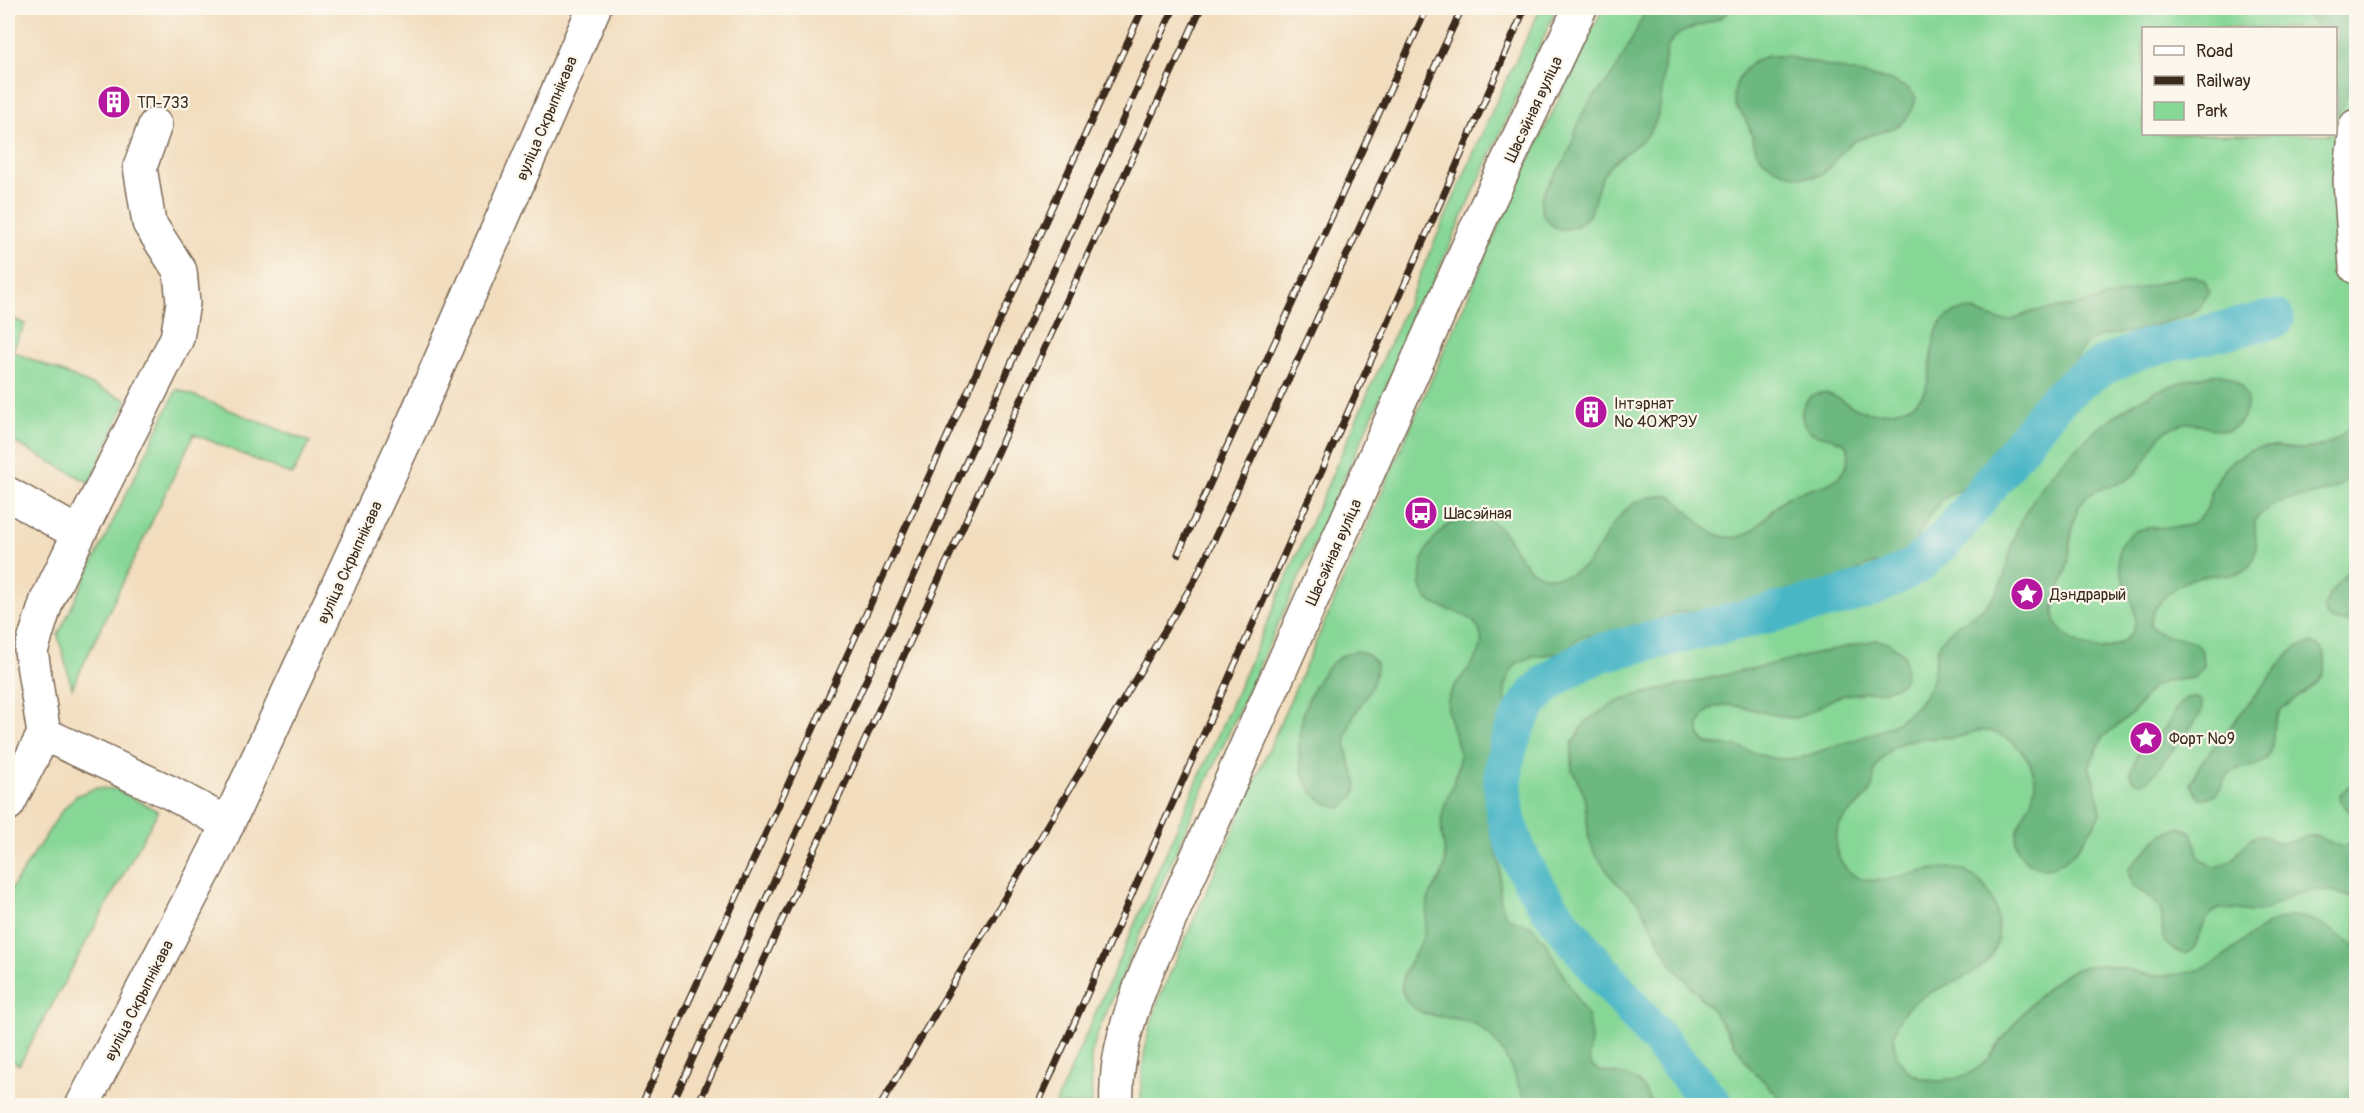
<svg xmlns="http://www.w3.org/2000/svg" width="2364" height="1113" font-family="Pangolin,sans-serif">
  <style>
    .green { fill: #87d797; stroke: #61805a; stroke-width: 1.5; fill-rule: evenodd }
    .forest { fill: #6db880; stroke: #54714f; stroke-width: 1.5 }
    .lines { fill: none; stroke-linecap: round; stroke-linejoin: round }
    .canal { stroke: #4ab6c6; stroke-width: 39 }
    .minor-casing { stroke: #7b6956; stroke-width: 36 }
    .major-casing { stroke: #7b6956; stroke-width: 36 }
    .minor { stroke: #fff; stroke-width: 33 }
    .major { stroke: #fff; stroke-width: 33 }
    .rail-casing { stroke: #3b2a1e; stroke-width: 7 }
    .rail { stroke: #fbf7ec; stroke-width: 4.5; stroke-dasharray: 14; stroke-linecap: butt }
    .labels { text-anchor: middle; stroke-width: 4.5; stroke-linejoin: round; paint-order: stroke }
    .poi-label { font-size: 16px; fill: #3b2a1e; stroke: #fbf7ec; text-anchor: start }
    .street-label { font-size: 16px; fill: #3b2a1e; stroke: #fbf7ec }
  </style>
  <rect width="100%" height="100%" fill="#fbf7ec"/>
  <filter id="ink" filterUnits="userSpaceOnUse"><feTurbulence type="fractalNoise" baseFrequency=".0167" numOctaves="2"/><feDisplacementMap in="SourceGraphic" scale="12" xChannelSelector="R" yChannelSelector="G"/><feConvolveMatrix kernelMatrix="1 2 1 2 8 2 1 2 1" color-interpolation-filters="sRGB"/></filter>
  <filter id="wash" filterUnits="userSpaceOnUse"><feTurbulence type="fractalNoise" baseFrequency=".008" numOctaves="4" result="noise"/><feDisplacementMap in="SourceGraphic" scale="24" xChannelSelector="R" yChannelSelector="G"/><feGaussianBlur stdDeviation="1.35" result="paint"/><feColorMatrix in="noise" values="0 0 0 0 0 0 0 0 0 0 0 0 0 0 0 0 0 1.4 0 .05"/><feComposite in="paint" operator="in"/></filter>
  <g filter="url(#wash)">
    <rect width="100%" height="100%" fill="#f2ddbe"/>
    <!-- green -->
    <path class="green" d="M 1541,8 L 1557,8 L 1189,821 L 1098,1032 L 1091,1056 L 1092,1105 L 1055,1105 L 1496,102 Z
      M 1603,8 L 2356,8 L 2356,1105 L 1141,1106 C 1140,1068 1145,1036 1158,1001 L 1513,194 ZM 2144,28 L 2336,28 L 2336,134 L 2144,134 Z
      M 8,317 L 25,324 L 12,351 L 127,400 L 90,483 L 8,439 Z
      M 177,389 L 310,442 L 292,475 L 194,434 L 72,688 L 58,635 Z
      M 95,788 L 115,789 L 158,811 L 19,1065 L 8,1058 L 8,894 L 61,812 L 76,796 Z"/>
    <!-- forest -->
    <path class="forest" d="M 1647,8 L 1731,8 C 1717,29 1685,21 1670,43 C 1661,55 1665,98 1657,118 C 1647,147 1620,150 1605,172 C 1593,188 1598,212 1580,224 C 1572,228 1563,232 1555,227 C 1544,221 1539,210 1542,197 C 1547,182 1559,172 1566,158 C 1574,142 1576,123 1586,108 C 1594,95 1606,85 1614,72 C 1627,52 1636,29 1647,8 Z
      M 2296,8 L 2356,8 C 2357,37 2356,93 2336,116 L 2336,28 L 2316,28 L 2306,13 Z
      M 1768,56 L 1786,56 L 1895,82 L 1909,89 L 1916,98 C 1907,134 1885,128 1857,140 C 1838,148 1836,167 1820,175 C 1802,183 1764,168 1756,149 C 1752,139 1751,128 1745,119 C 1743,113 1737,110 1735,104 C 1730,81 1748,61 1768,56 Z
      M 2183,276 L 2195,276 L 2205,281 L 2209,292 L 2200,308 L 2189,315 L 2131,332 L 2099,336 L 2084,345 L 2067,376 L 2046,397 L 2035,413 L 1995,447 L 1973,481 L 1942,500 L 1933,510 L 1906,556 L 1896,561 L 1868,565 L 1826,589 L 1729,610 L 1678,612 L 1666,615 L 1628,639 L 1617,640 L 1598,635 L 1580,637 L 1561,653 L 1533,656 L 1516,664 L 1511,671 L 1505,685 L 1506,709 L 1491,746 L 1495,792 L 1487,819 L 1500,866 L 1500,898 L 1503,908 L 1506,916 L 1514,920 L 1532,926 L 1545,942 L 1588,1018 L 1591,1038 L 1589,1058 L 1592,1066 L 1599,1071 L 1624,1075 L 1635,1080 L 1643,1087 L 1652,1105 L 1527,1105 C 1515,1079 1506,1046 1481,1028 C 1459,1011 1420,1025 1405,998 C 1393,977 1417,956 1423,938 C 1428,925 1424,911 1429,898 C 1434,885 1445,876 1445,862 C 1446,847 1439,832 1442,817 C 1445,796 1458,781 1459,759 C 1461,737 1442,717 1449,696 C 1457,675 1491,656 1479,630 C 1465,600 1415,620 1421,572 C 1422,558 1427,546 1437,536 C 1446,525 1456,518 1471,517 C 1514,514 1512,576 1551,577 C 1614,579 1595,492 1671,496 C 1689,508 1702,533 1725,537 C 1758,542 1766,508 1791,495 C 1811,486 1839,489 1847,463 C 1856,435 1826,440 1813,433 C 1803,428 1799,414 1804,405 C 1821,376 1844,407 1863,411 C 1875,414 1900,412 1912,405 C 1945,383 1918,332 1952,314 C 1975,301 1989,324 2012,320 C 2018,319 2022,315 2028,313 C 2044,308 2062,309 2078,305 C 2113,297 2148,286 2183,276 Z
      M 2221,374 C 2245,382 2257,404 2237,425 C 2222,440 2198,418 2181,424 C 2149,433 2153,461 2130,478 C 2113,490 2091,485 2080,505 C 2068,525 2073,549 2066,571 C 2061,589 2047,609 2058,626 C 2063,635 2074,642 2083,645 C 2096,650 2105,651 2118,644 C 2167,619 2092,565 2129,535 C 2150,519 2180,537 2201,517 C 2207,511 2208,505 2210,497 C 2217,473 2234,455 2258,448 C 2274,444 2287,450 2303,449 C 2325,449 2344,436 2356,420 L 2356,471 C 2347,480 2337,488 2324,492 C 2296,501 2274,495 2255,521 C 2254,534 2259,545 2254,558 C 2245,582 2221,573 2202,576 C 2180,580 2152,602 2150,624 C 2168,650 2203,623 2204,666 L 2194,678 L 2167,681 L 2152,687 L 2133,713 L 2103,737 L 2089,767 L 2099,798 L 2100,816 C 2087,837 2062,880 2032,865 C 2023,860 2018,853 2016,843 C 2014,821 2035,805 2035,783 C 2035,756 2004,727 1978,731 C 1971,732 1964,736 1957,737 C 1940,739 1925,736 1908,741 C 1894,745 1882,755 1876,768 C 1873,774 1874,782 1872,788 C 1865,804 1846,811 1839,826 C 1834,837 1834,848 1840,859 C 1866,911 1932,849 1971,875 C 1986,884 1994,899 1997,916 C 2009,978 1946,977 1912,1004 C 1888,1023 1887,1060 1915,1075 C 1936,1087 1965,1079 1982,1065 C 1991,1058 1997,1046 2004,1037 C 2022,1014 2043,986 2070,972 C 2097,958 2119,968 2146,974 C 2162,977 2179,975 2195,971 C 2233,962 2252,920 2293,917 C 2320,916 2335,935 2356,946 L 2356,1105 L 1787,1105 L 1750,1067 L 1713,1011 L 1672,965 L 1640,904 L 1613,879 L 1594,852 L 1589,839 L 1584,793 L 1572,770 L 1572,744 L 1586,721 L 1613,704 L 1633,696 L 1876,640 L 1887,642 L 1903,653 C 1919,701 1869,688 1841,696 C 1824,701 1812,715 1794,718 C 1771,717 1740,702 1719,706 C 1702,709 1690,733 1707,743 C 1715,747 1725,744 1734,746 C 1750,750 1764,759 1782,759 C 1801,760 1817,752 1834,746 C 1869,736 1906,726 1926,693 C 1939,674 1931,658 1941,642 C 1954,621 1981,616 1995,595 C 2009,575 2008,549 2018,527 C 2051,456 2140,379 2221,374 Z
      M 2356,561 L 2356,617 L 2348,622 L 2331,620 L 2326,615 L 2324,608 L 2329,595 Z
      M 2311,643 L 2320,647 L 2325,653 C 2328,691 2300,689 2280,712 C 2268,727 2278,746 2266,759 C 2256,770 2242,765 2231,772 C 2224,777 2221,789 2215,795 L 2200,799 L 2190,784 L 2201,763 L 2287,656 L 2295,648 Z
      M 1357,651 L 1368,655 L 1376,663 C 1377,693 1352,708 1347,735 C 1340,766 1377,786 1340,808 C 1271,795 1298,660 1357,651 Z
      M 2195,697 L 2202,702 L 2202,710 L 2198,718 L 2150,779 L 2141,783 L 2133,780 L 2130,773 L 2138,753 L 2166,727 L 2178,705 L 2186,698 Z
      M 2356,785 L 2356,818 L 2341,802 L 2340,796 L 2349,786 Z
      M 2181,827 L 2192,832 L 2199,857 L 2213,867 C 2244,863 2239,836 2262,836 C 2269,836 2273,842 2279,843 C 2292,845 2302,834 2316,836 C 2331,839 2343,857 2356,837 L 2356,898 C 2347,898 2339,892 2330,891 C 2319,889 2299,893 2289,897 C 2278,902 2269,911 2256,912 C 2244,913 2232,907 2220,909 C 2193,915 2205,969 2173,949 C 2157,940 2165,926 2161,912 C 2156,898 2142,894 2132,885 L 2128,870 L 2161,835 Z"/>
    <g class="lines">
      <!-- canal -->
      <path class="canal" d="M 1714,1106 C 1682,1067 1649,1029 1617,990 C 1559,921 1476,837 1511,739 C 1528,690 1558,671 1603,652 L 1832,599 L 1876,586 L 1917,565 L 1950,535 L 2052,405 L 2079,381 L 2105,365 L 2146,348 L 2275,319"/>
    </g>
  </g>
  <g filter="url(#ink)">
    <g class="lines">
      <!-- minor casing -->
      <g class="minor-casing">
        <path id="minor" d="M 2356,126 L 2350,180 L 2356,267
          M 8,494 L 79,534 L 47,600 L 31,651 L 44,734 L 8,804
          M 79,534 L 177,338 L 183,303 L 180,271 L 149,223 L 140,167 L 155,125
          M 44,734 L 171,793 L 228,824
          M 82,1106 L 215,851 L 415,419 L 594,8"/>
      </g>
      <!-- major casing -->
      <g class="major-casing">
        <path id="major" d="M 1117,1106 C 1114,1057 1130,1012 1148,968 L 1485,209 L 1580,8"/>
      </g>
      <!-- minor -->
      <use href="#minor" class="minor"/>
      <!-- major -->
      <use href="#major" class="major"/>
      <!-- rail casing -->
      <g class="rail-casing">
        <path id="rail" d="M 1178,554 L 1427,8
          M 641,1106 L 1143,8
          M 671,1106 L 1174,8
          M 697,1106 L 1201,8
          M 880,1106 L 1196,578 L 1462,8
          M 1037,1106 L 1390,318 L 1525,8"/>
      </g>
      <!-- rail -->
      <use href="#rail" class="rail"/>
    </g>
  </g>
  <!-- icons -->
  <defs>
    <g id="building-disc" transform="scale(1.725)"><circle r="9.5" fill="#b5179e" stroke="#fbf7ec"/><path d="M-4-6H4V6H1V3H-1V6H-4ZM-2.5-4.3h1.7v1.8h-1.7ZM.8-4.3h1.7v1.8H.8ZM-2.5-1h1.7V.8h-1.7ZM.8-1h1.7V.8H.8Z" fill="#fff"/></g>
    <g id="bus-disc" transform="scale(1.725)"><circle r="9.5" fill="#b5179e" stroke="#fbf7ec"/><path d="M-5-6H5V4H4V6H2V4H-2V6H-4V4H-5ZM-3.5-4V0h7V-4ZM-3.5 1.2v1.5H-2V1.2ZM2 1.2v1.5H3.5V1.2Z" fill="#fff"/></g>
    <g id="sight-disc" transform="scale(1.725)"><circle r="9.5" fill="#b5179e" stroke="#fbf7ec"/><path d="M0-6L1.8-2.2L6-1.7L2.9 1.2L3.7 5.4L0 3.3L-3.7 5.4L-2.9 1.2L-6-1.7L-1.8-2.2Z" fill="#fff"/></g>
  </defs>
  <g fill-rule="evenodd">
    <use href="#building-disc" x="114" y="102"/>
    <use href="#building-disc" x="1591" y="412"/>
    <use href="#bus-disc" x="1421" y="513"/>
    <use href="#sight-disc" x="2027" y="594"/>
    <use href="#sight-disc" x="2146" y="738"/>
  </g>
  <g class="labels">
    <!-- poi labels -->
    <g class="poi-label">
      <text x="137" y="108">ТП-733</text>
      <text x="1614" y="409">Інтэрнат<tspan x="1614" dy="18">№ 40 ЖРЭУ</tspan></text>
      <text x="1444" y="519">Шасэйная</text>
      <text x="2050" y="600">Дэндрарый</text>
      <text x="2169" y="744">Форт №9</text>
    </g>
    <!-- street labels -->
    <g class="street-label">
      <text transform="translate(1533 109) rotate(-65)" y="6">Шасэйная вуліца</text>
      <text transform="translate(546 118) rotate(-67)" y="6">вуліца Скрыпнікава</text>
      <text transform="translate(1333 552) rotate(-66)" y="6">Шасэйная вуліца</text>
      <text transform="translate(349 562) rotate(-65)" y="6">вуліца Скрыпнікава</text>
      <text transform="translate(138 1000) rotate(-63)" y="6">вуліца Скрыпнікава</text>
    </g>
  </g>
  <!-- margin -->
  <rect width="2364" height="1113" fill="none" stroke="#fbf7ec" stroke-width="30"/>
  <!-- legend -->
  <rect x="2142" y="27" width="195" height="108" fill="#fbf7ec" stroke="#aea59a" stroke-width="1.5"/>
  <rect x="2154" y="46" width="30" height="9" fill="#ffffff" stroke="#aea59a" stroke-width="1.5"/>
  <text x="2196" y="57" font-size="18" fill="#3b2a1e">Road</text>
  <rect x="2154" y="76" width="30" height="9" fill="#3b2a1e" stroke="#aea59a" stroke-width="1.5"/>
  <text x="2196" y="87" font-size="18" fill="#3b2a1e">Railway</text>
  <rect x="2154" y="102" width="30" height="18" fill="#87d797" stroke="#aea59a" stroke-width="1.5"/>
  <text x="2196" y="117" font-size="18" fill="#3b2a1e">Park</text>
</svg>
